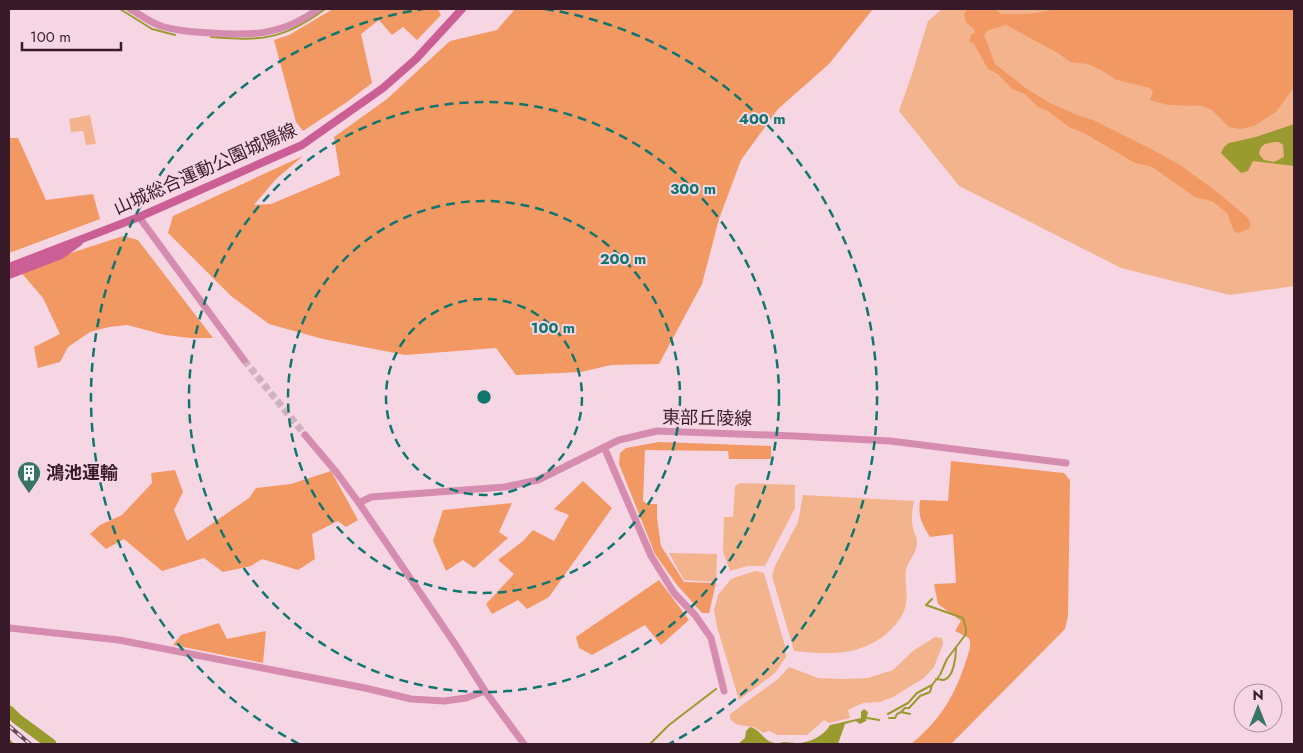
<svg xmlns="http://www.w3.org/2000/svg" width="1303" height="753" font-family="Jost,'Noto Sans JP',sans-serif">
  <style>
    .green { fill: #f3b38d }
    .forest { fill: #f29862 }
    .water { fill: #999b2e; fill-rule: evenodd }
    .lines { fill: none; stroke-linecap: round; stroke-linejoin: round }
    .stream { stroke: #999b2e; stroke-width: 2 }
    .river { stroke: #999b2e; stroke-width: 11 }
    .tertiary-tunnel { stroke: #d1b0bf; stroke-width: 7; stroke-dasharray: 7 3.5; stroke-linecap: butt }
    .tertiary { stroke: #d68cae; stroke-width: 7 }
    .secondary { stroke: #cb5e95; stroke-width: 8 }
    .rail-casing { stroke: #684958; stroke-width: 4 }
    .rail { stroke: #f7d6e4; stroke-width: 2; stroke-dasharray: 5.5; stroke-linecap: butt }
    .ring { fill: none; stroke: #0f766e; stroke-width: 2.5; stroke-dasharray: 9 6 }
    .labels { text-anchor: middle; stroke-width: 4; stroke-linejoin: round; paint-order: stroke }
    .street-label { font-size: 18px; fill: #381a29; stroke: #f7d6e4 }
    .poi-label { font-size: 18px; font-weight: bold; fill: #381a29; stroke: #f7d6e4; text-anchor: start }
    .centre { fill: #0f766e; stroke: #f7d6e4; stroke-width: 2.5 }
    .ring-label { font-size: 15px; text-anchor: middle; font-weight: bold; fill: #0f766e; stroke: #f7d6e4; stroke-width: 4; stroke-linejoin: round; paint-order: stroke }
  </style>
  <rect width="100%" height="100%" fill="#f7d6e4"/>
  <!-- green -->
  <path class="green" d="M 942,9 L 1294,9 L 1294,286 L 1230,295 L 1121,268 L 959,186 L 899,111 L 912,74 L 928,21 Z
    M 90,115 L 96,144 L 86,145 L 83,131 L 71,132 L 69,119 Z
    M 740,483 L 795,485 L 795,508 L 765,566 L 748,566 L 730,571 L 723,552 L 724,517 L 733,517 L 735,486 Z
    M 803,495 L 914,501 C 912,510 911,519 913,528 C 914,533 917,537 917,542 C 917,554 908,560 906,570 C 904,583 909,595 905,608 C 902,619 893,628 885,635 C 856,657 828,654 794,651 L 772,576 L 775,566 L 798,522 Z
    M 669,553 L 717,554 L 716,582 L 684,580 Z
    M 755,571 L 764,573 L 785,646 L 786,657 L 775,673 L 739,700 L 717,627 L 714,610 L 718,595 L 731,579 Z
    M 935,637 L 942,638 L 943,644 L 934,667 L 924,678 L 893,697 L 880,702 L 863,703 L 848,710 L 850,718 L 829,723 L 824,720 L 807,735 L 778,735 L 769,731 L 763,733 C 750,721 741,731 730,719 L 730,714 L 778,679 L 789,667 L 818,678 L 841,679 L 868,678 L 893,670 L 914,650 Z"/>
  <!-- forest -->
  <path class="forest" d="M 333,9 L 438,9 L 441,15 L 417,40 L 403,27 L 392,35 L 379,20 L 361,34 L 372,83 L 347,102 L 303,131 L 296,122 L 274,40 L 289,35 Z
    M 515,9 L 873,9 L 829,64 L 778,109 L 741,160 L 719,219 L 702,284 L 659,364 L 611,365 L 581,372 L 516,375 L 496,348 L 405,355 L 323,339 L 269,324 L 231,296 L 168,233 L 173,216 L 303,156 L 276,179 L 254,205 L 271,204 L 340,175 L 334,137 L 387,99 L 450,41 L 497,30 Z
    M 967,9 L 994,9 L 1002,14 L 1028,14 L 1052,10 L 1294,9 L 1294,87 L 1276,112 L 1254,126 L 1240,129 L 1229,127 L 1212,110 L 1203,106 L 1168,105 L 1150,100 L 1153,92 L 1150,88 L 1117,80 L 1101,70 L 1088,64 L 1070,62 L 1058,53 L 1006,25 L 989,30 L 984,35 L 995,64 L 1027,89 L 1050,103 L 1077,115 L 1093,120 L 1155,151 L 1183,167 L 1221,195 L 1247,217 L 1251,224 L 1249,229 L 1238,233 L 1234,231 L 1227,213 L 1212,201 L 1195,197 L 1152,167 L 1135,163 L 1084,133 L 1069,127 L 1048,111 L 1038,107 L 1025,94 L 1012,89 L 998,74 L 988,69 L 974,44 L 969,41 L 971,35 L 975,32 L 974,29 L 966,22 L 964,14 Z
    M 9,138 L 18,138 L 46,200 L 93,194 L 100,219 L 9,253 Z
    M 123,236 L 138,240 L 213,338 L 190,338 L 165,335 L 127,325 L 109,327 L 90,332 L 68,347 L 60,362 L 38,368 L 34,347 L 60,334 L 43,298 L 19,270 Z
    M 659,442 L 771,446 L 771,459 L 729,459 L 728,451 L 645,450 L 643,501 L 647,504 L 657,504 L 657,518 L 661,546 L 684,582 L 716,583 L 709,613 L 702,613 L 677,585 L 655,554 L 619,464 L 620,453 L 626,448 Z
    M 951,461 L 1064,473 L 1070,480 L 1068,616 L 1065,629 L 951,744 L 911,744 C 939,721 953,699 965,664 C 968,654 972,647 969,638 L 955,631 L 961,621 L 938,604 L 934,584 L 956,583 L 953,534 L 930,537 C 921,522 918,517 920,500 L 948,501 Z
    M 175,470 L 183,492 L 174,510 L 187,541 L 249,498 L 256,488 L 291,484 L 331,471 L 358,520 L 346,527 L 338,521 L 312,534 L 315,559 L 298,570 L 262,559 L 251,566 L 223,572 L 204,558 L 162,571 L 124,539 L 106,549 L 90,534 L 100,525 L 122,515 L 152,483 L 151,473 Z
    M 583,481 L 612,508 L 549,597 L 527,609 L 518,600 L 492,614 L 486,604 L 514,574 L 498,560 L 523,541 L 533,530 L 554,541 L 569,515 L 554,509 Z
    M 512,503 L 499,532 L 508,538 L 474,568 L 463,560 L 446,571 L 433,541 L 443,510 Z
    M 659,580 L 689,620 L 661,645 L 645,625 L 592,655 L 579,648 L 576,637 Z
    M 219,623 L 227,639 L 266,631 L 263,663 L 173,645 L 181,635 Z"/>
  <!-- water -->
  <path class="water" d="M 1294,124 L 1294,166 L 1253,161 L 1248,171 L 1241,173 L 1221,153 L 1224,147 L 1229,143 L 1256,137 ZM 1276,142 L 1279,142 L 1283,145 L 1284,157 L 1274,162 L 1264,160 L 1259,154 C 1260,144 1266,143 1276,142 Z
    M 864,709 L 868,712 L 866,721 L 860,724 L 856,721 L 845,724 L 838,744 L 738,744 L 745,738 L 746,731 L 750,727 C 759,729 762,737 769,741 C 775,744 779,743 784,742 C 788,742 793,743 797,743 C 809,743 824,736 830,725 L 861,718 L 861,712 Z"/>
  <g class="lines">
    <!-- stream -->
    <path class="stream" d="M 120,9 L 152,29 L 175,35
      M 211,37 C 262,41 283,40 325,9
      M 936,679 C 937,679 943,680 944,680 C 954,677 956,656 956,648
      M 901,712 L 905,708 L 909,708 L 920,696 L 930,692 L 932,685
      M 888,714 L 908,703 L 917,693 L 932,685 L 940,675 L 947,659 L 966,634 L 966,628 L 963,618 L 926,605 L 932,599
      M 867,718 L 879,720
      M 889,718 L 895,718 L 897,714 L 901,712 L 910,714
      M 9,740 L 13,744
      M 650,744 L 669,725 L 716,689"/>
    <!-- river -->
    <path class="river" d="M 9,711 L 17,719 L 51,744"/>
    <!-- tertiary-tunnel -->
    <path class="tertiary-tunnel" d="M 244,360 L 305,435"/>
    <!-- tertiary -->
    <path class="tertiary" d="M 130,9 C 140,14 150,23 161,26 C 177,31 194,32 211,33 C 253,36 283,35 318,9
      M 139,217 L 244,360
      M 305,435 L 337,473 L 359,503 L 455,644 L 485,691
      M 604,447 L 651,556 L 674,593 L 695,615 L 711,638 L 724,691
      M 359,503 L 371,497 L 505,487 L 538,480 L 619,440 L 657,431 L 794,436 L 890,441 L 1066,463
      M 9,628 L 119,640 L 365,688 L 411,699 L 444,701 L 466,698 L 485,691 L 524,744"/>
    <!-- secondary -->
    <path class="secondary" d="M 9,267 L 139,217 L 302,145 L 383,88 L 416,59 L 462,9
      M 9,275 L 61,255 L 79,242"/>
    <!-- rail casing -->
    <g class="rail-casing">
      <path id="rail" d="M 9,726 L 30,744"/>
    </g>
    <!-- rail -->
    <use href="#rail" class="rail"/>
  </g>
  <!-- distance rings -->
  <g class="ring">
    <circle cx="484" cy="397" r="98"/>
    <circle cx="484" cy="397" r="196"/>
    <circle cx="484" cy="397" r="295"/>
    <path d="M299 744A393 393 0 0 1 423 9M545 9A393 393 0 0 1 669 744"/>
  </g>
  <!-- icons -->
  <defs>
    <g id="building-pin" transform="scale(1.25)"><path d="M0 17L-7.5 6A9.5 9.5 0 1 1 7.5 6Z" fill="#367562" stroke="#f7d6e4"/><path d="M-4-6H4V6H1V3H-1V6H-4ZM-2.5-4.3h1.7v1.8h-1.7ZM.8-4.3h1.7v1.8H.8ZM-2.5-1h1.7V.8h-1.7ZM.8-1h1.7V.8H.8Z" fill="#fff"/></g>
  </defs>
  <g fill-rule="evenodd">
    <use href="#building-pin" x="29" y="473"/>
  </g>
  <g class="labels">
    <!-- street labels -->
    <g class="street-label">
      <text transform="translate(205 169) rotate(-24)" y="6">山城総合運動公園城陽線</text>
      <text transform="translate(707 418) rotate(1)" y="6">東部丘陵線</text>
    </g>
    <!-- poi labels -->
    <g class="poi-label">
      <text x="46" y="479">鴻池運輸</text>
    </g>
  </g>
  <circle cx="484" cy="397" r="8" class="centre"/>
  <g class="ring-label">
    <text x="762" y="124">400 m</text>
    <text x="693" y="194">300 m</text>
    <text x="623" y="264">200 m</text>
    <text x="553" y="333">100 m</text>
  </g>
  <!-- border -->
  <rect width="1303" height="753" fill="none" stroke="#381a29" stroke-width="20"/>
  <!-- north arrow -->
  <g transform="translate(1258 708)"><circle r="24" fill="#f7d6e4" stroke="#ab8b99"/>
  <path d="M0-4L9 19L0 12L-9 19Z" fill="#367562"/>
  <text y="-8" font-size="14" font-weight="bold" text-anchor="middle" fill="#381a29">N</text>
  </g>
  <!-- scale -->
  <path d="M22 42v8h99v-8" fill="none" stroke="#381a29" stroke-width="2.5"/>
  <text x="30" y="42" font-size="15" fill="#381a29" stroke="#f7d6e4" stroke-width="4" paint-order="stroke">100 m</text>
</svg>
